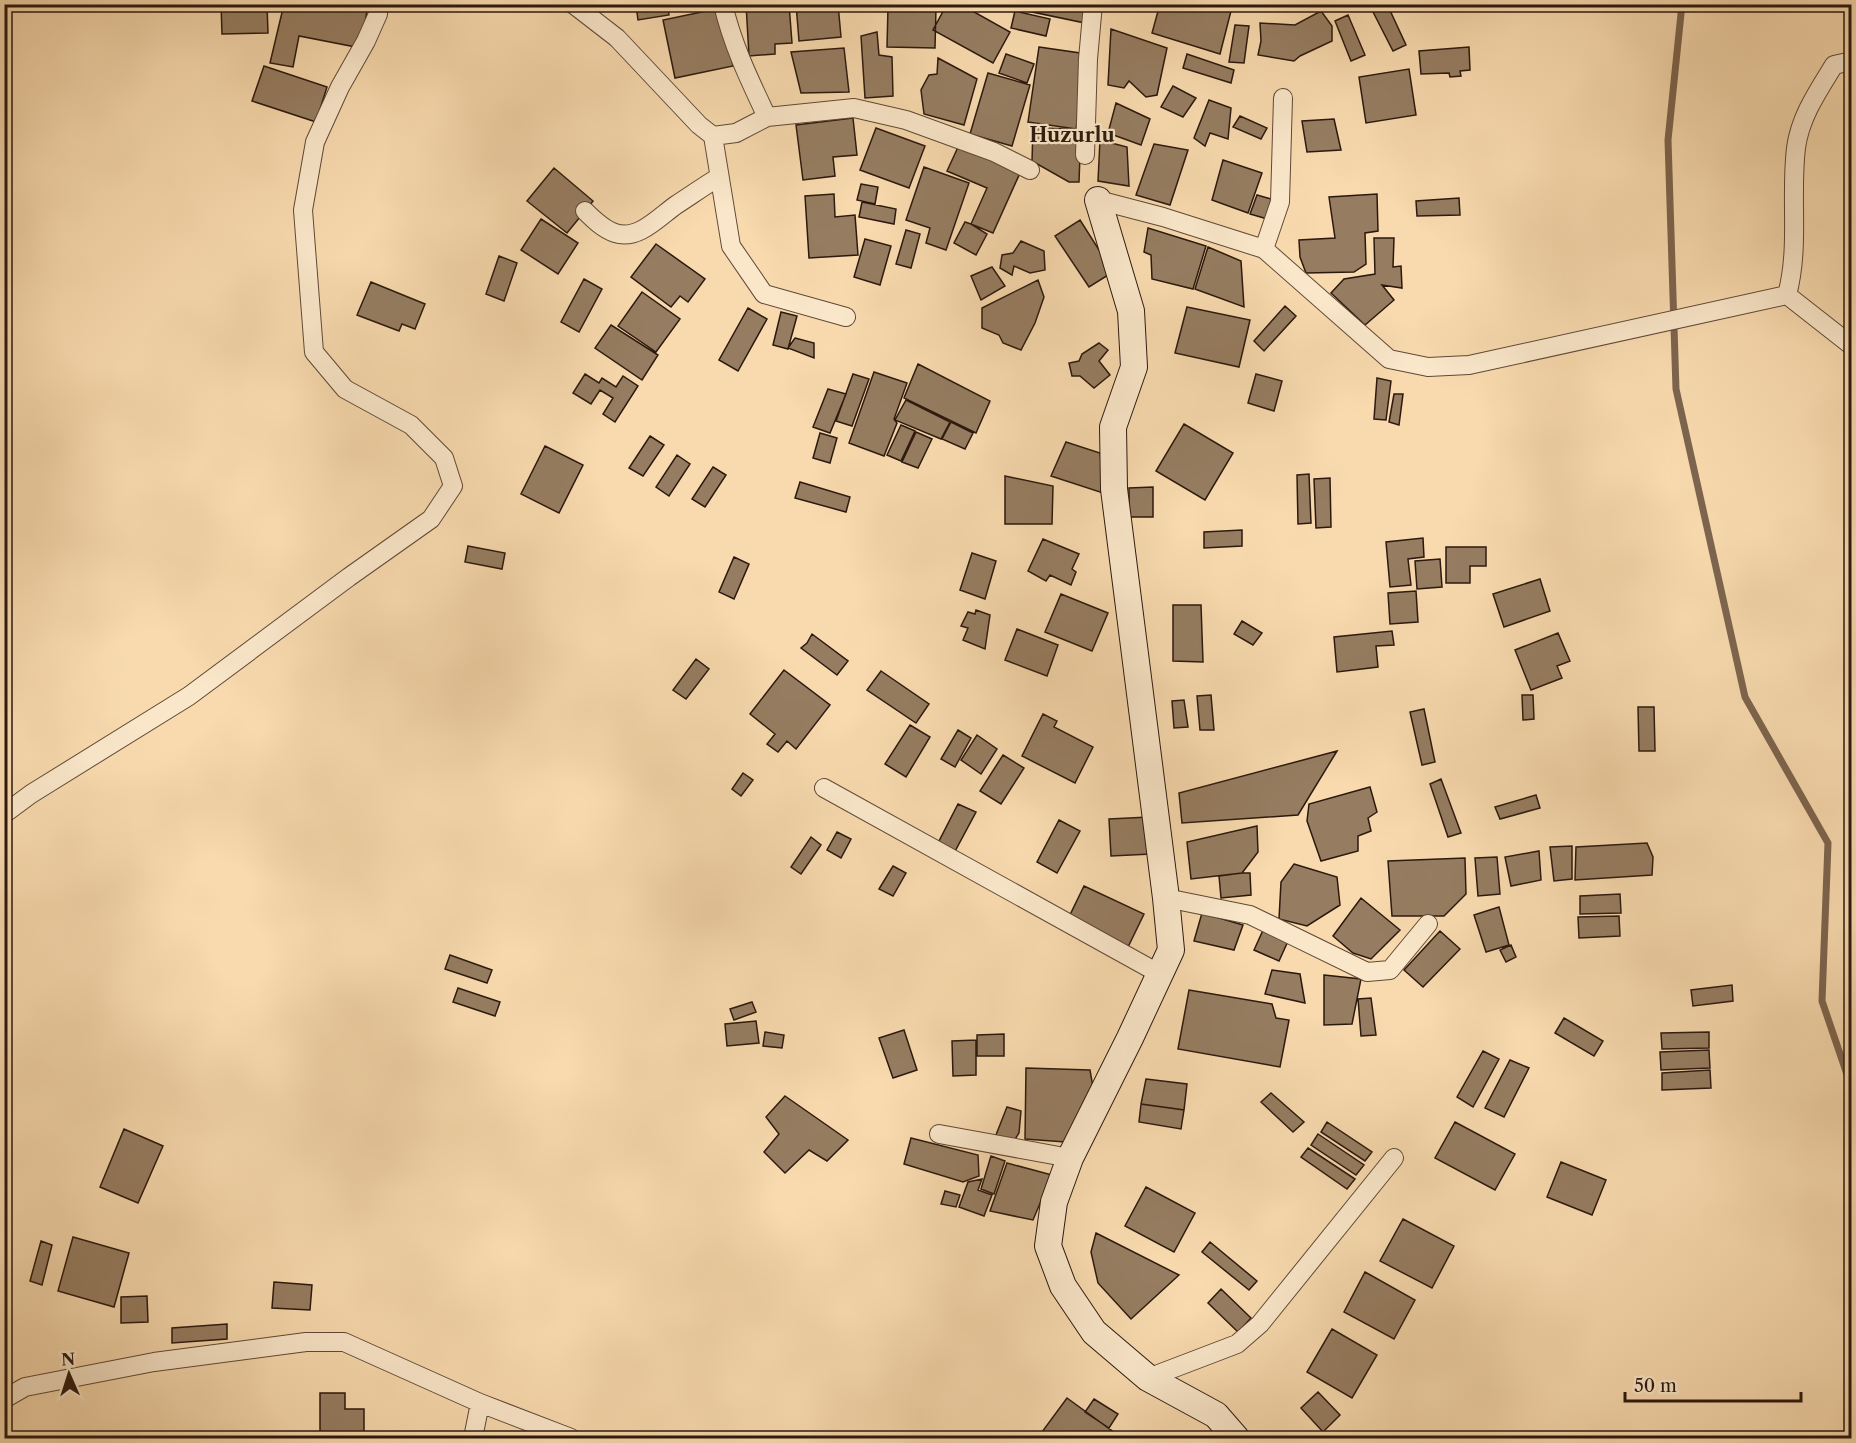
<svg xmlns="http://www.w3.org/2000/svg" width="1856" height="1443" font-family="'Libre Caslon Text',serif">
  <style>
    .lines { fill: none; stroke-linecap: round; stroke-linejoin: round }
    .stream { stroke: #7d654e; stroke-width: 7 }
    .building { fill: #967d61; stroke: #2c190e; stroke-width: 1.5 }
    .street-casing { stroke: #5f4936; stroke-width: 20 }
    .secondary-casing { stroke: #2c190e; stroke-width: 28 }
    .street { stroke: #fae7ca; stroke-width: 18 }
    .secondary { stroke: #fae7ca; stroke-width: 26 }
    .labels { text-anchor: middle; stroke-width: 4.5; stroke-linejoin: round; paint-order: stroke }
    .quarter-label { font-size: 20px; font-weight: bold; fill: #2c190e; stroke: #fae7ca }
  </style>
  <rect width="100%" height="100%" fill="#f8daae"/>
  <filter id="stains"><feTurbulence type="fractalNoise" baseFrequency=".00333" numOctaves="4"/><feColorMatrix values="0 0 0 0 .2 0 0 0 0 .09 0 0 0 0 .02 0 0 0 .5 -.17"/></filter>
  <radialGradient id="worn" r=".72"><stop offset=".6" stop-color="#630" stop-opacity="0"/><stop offset="1" stop-color="#630" stop-opacity=".3"/></radialGradient>
  <g class="lines">
    <!-- stream -->
    <path class="stream" d="M 1682,4 L 1668,140 L 1676,389 L 1745,697 L 1828,843 L 1822,1001 L 1852,1089"/>
  </g>
  <!-- building -->
  <path class="building" d="M 221,4 L 267,4 L 268,33 L 222,34 Z
    M 284,4 L 368,4 L 361,48 L 299,36 L 293,67 L 270,63 Z
    M 667,4 L 669,15 L 638,20 L 636,5 Z
    M 746,4 L 789,4 L 792,43 L 775,44 L 775,54 L 749,56 Z
    M 796,4 L 838,4 L 841,37 L 799,41 Z
    M 947,4 L 960,4 L 1010,32 L 993,63 L 933,30 Z
    M 1014,4 L 1089,4 L 1085,23 L 1013,8 Z
    M 1160,4 L 1208,4 L 1231,11 L 1220,54 L 1152,33 Z
    M 1373,4 L 1387,4 L 1406,45 L 1393,51 L 1370,6 Z
    M 888,7 L 936,8 L 935,48 L 887,47 Z
    M 721,8 L 733,66 L 675,78 L 663,20 Z
    M 1015,11 L 1050,19 L 1046,36 L 1011,28 Z
    M 1321,11 L 1332,26 L 1332,41 L 1300,56 L 1294,61 L 1258,55 L 1261,41 L 1260,23 L 1295,25 Z
    M 1348,15 L 1365,55 L 1351,61 L 1335,21 Z
    M 1235,25 L 1249,26 L 1244,63 L 1229,62 Z
    M 1111,29 L 1167,48 L 1157,95 L 1146,97 L 1129,81 L 1124,88 L 1108,85 Z
    M 877,32 L 879,55 L 892,57 L 893,96 L 865,98 L 861,36 Z
    M 1039,47 L 1087,54 L 1076,129 L 1028,122 Z
    M 1469,47 L 1470,70 L 1460,71 L 1461,76 L 1450,77 L 1449,73 L 1421,74 L 1419,51 Z
    M 844,48 L 849,92 L 801,93 L 791,52 Z
    M 1006,54 L 1034,64 L 1027,83 L 999,73 Z
    M 1187,54 L 1234,70 L 1231,83 L 1183,68 Z
    M 938,58 L 977,79 L 964,125 L 924,114 L 921,90 L 929,75 L 937,74 Z
    M 264,66 L 327,87 L 316,122 L 252,101 Z
    M 1409,69 L 1416,115 L 1366,123 L 1359,77 Z
    M 988,73 L 1030,85 L 1012,146 L 970,134 Z
    M 1173,86 L 1196,98 L 1183,117 L 1161,107 Z
    M 1209,100 L 1231,108 L 1228,139 L 1210,133 L 1205,146 L 1194,138 Z
    M 1116,103 L 1150,119 L 1141,145 L 1108,133 Z
    M 1240,116 L 1267,128 L 1261,139 L 1233,127 Z
    M 853,118 L 857,155 L 833,157 L 835,176 L 803,180 L 796,125 Z
    M 1334,119 L 1341,150 L 1307,152 L 1302,121 Z
    M 876,128 L 925,146 L 909,188 L 860,170 Z
    M 1033,128 L 1081,129 L 1079,182 L 1069,182 L 1032,161 Z
    M 1100,140 L 1127,147 L 1129,186 L 1098,181 Z
    M 1154,144 L 1188,150 L 1170,205 L 1136,195 Z
    M 959,145 L 1020,173 L 993,233 L 971,224 L 987,188 L 947,171 Z
    M 1223,160 L 1262,173 L 1248,213 L 1212,200 Z
    M 924,167 L 969,183 L 946,250 L 926,243 L 930,228 L 906,220 Z
    M 554,168 L 593,201 L 567,233 L 527,201 Z
    M 861,184 L 878,187 L 875,204 L 857,200 Z
    M 834,194 L 835,217 L 855,215 L 858,255 L 809,258 L 805,196 Z
    M 1377,194 L 1378,231 L 1365,233 L 1366,264 L 1354,272 L 1306,273 L 1300,257 L 1299,240 L 1335,238 L 1329,197 Z
    M 1257,195 L 1278,201 L 1271,220 L 1250,214 Z
    M 1459,198 L 1460,215 L 1417,216 L 1416,201 Z
    M 862,202 L 896,209 L 894,224 L 859,217 Z
    M 541,219 L 578,243 L 558,274 L 521,250 Z
    M 1080,220 L 1113,272 L 1089,287 L 1055,236 Z
    M 965,222 L 971,224 L 987,234 L 976,255 L 954,243 Z
    M 1148,228 L 1206,246 L 1193,289 L 1152,279 L 1151,255 L 1144,252 Z
    M 906,230 L 920,234 L 911,268 L 896,264 Z
    M 1374,238 L 1394,238 L 1393,267 L 1401,266 L 1402,288 L 1382,285 L 1394,300 L 1365,325 L 1331,293 L 1344,279 L 1375,274 Z
    M 865,239 L 891,246 L 880,285 L 854,277 Z
    M 1021,241 L 1044,251 L 1045,270 L 1030,273 L 1014,266 L 1012,275 L 1000,268 L 1002,255 L 1013,253 Z
    M 656,244 L 705,279 L 688,302 L 680,296 L 671,307 L 631,277 Z
    M 1208,247 L 1241,261 L 1244,307 L 1195,289 Z
    M 499,256 L 517,263 L 504,301 L 486,294 Z
    M 992,267 L 1005,286 L 981,300 L 971,276 Z
    M 584,279 L 602,289 L 579,332 L 561,322 Z
    M 1038,280 L 1044,297 L 1035,323 L 1021,350 L 1003,343 L 999,335 L 982,328 L 982,308 Z
    M 371,282 L 425,304 L 415,329 L 402,324 L 399,331 L 357,315 Z
    M 642,292 L 680,319 L 656,352 L 618,326 Z
    M 1285,306 L 1296,316 L 1264,351 L 1254,341 Z
    M 1187,307 L 1250,320 L 1239,367 L 1175,353 Z
    M 748,308 L 767,319 L 738,371 L 719,360 Z
    M 781,312 L 797,316 L 788,349 L 773,345 Z
    M 611,325 L 658,355 L 642,380 L 595,348 Z
    M 795,338 L 814,343 L 814,358 L 788,348 Z
    M 1099,343 L 1108,350 L 1099,361 L 1110,375 L 1094,388 L 1080,376 L 1072,376 L 1069,363 L 1079,361 L 1082,354 Z
    M 918,364 L 990,401 L 976,433 L 904,398 Z
    M 874,372 L 907,383 L 894,419 L 897,423 L 884,456 L 849,443 Z
    M 585,374 L 599,383 L 602,378 L 616,387 L 623,376 L 638,386 L 615,422 L 603,414 L 613,398 L 600,390 L 591,404 L 573,393 Z
    M 853,374 L 869,379 L 852,426 L 836,421 Z
    M 1256,374 L 1282,381 L 1274,411 L 1248,403 Z
    M 1377,378 L 1391,381 L 1386,420 L 1374,419 Z
    M 828,389 L 846,394 L 830,433 L 813,427 Z
    M 1394,394 L 1403,394 L 1399,425 L 1389,422 Z
    M 906,400 L 950,422 L 941,439 L 895,420 Z
    M 951,422 L 973,433 L 965,449 L 942,439 Z
    M 1184,424 L 1233,453 L 1205,500 L 1156,471 Z
    M 901,425 L 915,431 L 901,461 L 887,455 Z
    M 916,432 L 932,439 L 918,468 L 902,462 Z
    M 820,433 L 837,438 L 830,463 L 813,458 Z
    M 650,436 L 664,445 L 643,476 L 629,468 Z
    M 1066,442 L 1100,453 L 1106,494 L 1051,476 Z
    M 545,446 L 583,465 L 559,513 L 521,494 Z
    M 677,455 L 690,464 L 669,496 L 656,487 Z
    M 713,467 L 726,475 L 705,507 L 692,499 Z
    M 1309,474 L 1311,523 L 1298,524 L 1297,475 Z
    M 1005,476 L 1053,486 L 1052,524 L 1005,524 Z
    M 1330,478 L 1331,527 L 1316,528 L 1314,479 Z
    M 800,482 L 850,497 L 846,512 L 795,498 Z
    M 1153,487 L 1153,517 L 1129,517 L 1129,488 Z
    M 1242,530 L 1242,546 L 1204,548 L 1204,532 Z
    M 1423,538 L 1424,557 L 1408,559 L 1411,585 L 1390,587 L 1386,542 Z
    M 1043,539 L 1079,554 L 1072,569 L 1076,572 L 1071,585 L 1050,575 L 1046,581 L 1028,571 Z
    M 468,546 L 505,553 L 502,569 L 465,562 Z
    M 1446,547 L 1486,547 L 1486,566 L 1470,566 L 1470,583 L 1446,583 Z
    M 972,553 L 996,561 L 985,599 L 960,590 Z
    M 734,557 L 749,564 L 734,599 L 719,592 Z
    M 1440,559 L 1442,587 L 1417,589 L 1415,561 Z
    M 1540,579 L 1550,611 L 1504,627 L 1493,594 Z
    M 1416,591 L 1418,622 L 1390,624 L 1388,593 Z
    M 1061,594 L 1108,613 L 1092,651 L 1045,632 Z
    M 1173,605 L 1201,605 L 1203,662 L 1173,661 Z
    M 976,610 L 990,615 L 985,649 L 963,640 L 968,628 L 961,626 L 968,612 L 975,614 Z
    M 1242,621 L 1262,633 L 1253,645 L 1234,634 Z
    M 1017,629 L 1058,645 L 1047,676 L 1005,660 Z
    M 1392,631 L 1394,645 L 1376,646 L 1378,667 L 1337,672 L 1334,637 Z
    M 1558,633 L 1570,661 L 1557,666 L 1562,678 L 1531,690 L 1515,650 Z
    M 812,634 L 848,661 L 837,675 L 801,648 L 807,643 Z
    M 696,659 L 709,669 L 686,699 L 673,690 Z
    M 784,670 L 830,705 L 796,749 L 787,741 L 778,752 L 767,744 L 775,734 L 750,714 Z
    M 881,671 L 929,704 L 916,723 L 867,690 Z
    M 1211,695 L 1214,730 L 1200,730 L 1197,696 Z
    M 1522,695 L 1533,695 L 1534,719 L 1523,720 Z
    M 1184,700 L 1188,727 L 1174,728 L 1172,701 Z
    M 1638,707 L 1654,707 L 1655,751 L 1639,751 Z
    M 1424,709 L 1435,762 L 1422,765 L 1410,712 Z
    M 1043,714 L 1057,721 L 1054,727 L 1093,747 L 1075,783 L 1022,756 Z
    M 910,725 L 930,737 L 906,777 L 885,764 Z
    M 958,730 L 971,738 L 955,767 L 941,759 Z
    M 977,735 L 997,749 L 981,774 L 961,760 Z
    M 1337,751 L 1298,815 L 1182,823 L 1179,793 Z
    M 1003,755 L 1024,768 L 1001,804 L 980,791 Z
    M 743,773 L 753,780 L 741,796 L 732,789 Z
    M 1441,779 L 1461,833 L 1448,837 L 1430,784 Z
    M 1370,787 L 1377,812 L 1368,818 L 1371,831 L 1358,836 L 1358,851 L 1321,861 L 1307,821 L 1309,804 Z
    M 1536,795 L 1540,808 L 1500,819 L 1495,807 Z
    M 958,804 L 976,812 L 953,855 L 936,847 Z
    M 1149,817 L 1151,854 L 1111,856 L 1109,819 Z
    M 1059,820 L 1080,831 L 1057,873 L 1037,862 Z
    M 1257,826 L 1258,852 L 1242,873 L 1191,879 L 1187,842 Z
    M 837,832 L 851,839 L 841,858 L 827,850 Z
    M 811,837 L 821,845 L 801,874 L 791,867 Z
    M 1647,843 L 1653,857 L 1652,875 L 1575,880 L 1576,847 Z
    M 1572,846 L 1572,879 L 1554,881 L 1550,847 Z
    M 1539,851 L 1541,880 L 1511,886 L 1505,857 Z
    M 1497,857 L 1500,894 L 1478,896 L 1475,858 Z
    M 1465,858 L 1466,894 L 1444,916 L 1392,916 L 1388,861 Z
    M 1294,864 L 1337,877 L 1340,905 L 1307,926 L 1279,919 L 1281,882 Z
    M 893,866 L 906,873 L 893,896 L 879,889 Z
    M 1242,873 L 1250,873 L 1251,895 L 1221,898 L 1219,876 Z
    M 1084,886 L 1144,914 L 1128,947 L 1068,919 Z
    M 1620,894 L 1621,913 L 1580,914 L 1580,896 Z
    M 1361,898 L 1400,930 L 1371,959 L 1353,953 L 1333,936 Z
    M 1499,907 L 1509,945 L 1486,952 L 1474,915 Z
    M 1202,913 L 1243,925 L 1234,950 L 1194,941 Z
    M 1619,916 L 1620,936 L 1579,938 L 1578,917 Z
    M 1264,928 L 1289,939 L 1279,961 L 1254,950 Z
    M 1440,931 L 1460,949 L 1423,987 L 1404,970 Z
    M 1511,945 L 1516,957 L 1506,962 L 1500,950 Z
    M 450,955 L 492,970 L 487,983 L 445,969 Z
    M 1272,970 L 1300,974 L 1305,1003 L 1265,994 Z
    M 1324,975 L 1361,979 L 1352,1024 L 1324,1025 Z
    M 1732,985 L 1733,1001 L 1693,1006 L 1691,990 Z
    M 458,988 L 500,1002 L 495,1016 L 453,1002 Z
    M 1189,990 L 1272,1004 L 1276,1018 L 1289,1020 L 1280,1067 L 1178,1049 Z
    M 1371,998 L 1376,1035 L 1361,1036 L 1358,999 Z
    M 752,1002 L 756,1012 L 734,1020 L 730,1009 Z
    M 1564,1018 L 1603,1041 L 1594,1056 L 1555,1033 Z
    M 756,1021 L 759,1043 L 727,1046 L 725,1024 Z
    M 904,1030 L 917,1070 L 893,1078 L 879,1038 Z
    M 765,1032 L 784,1035 L 782,1048 L 763,1046 Z
    M 1709,1032 L 1709,1048 L 1662,1049 L 1661,1033 Z
    M 1004,1034 L 1004,1056 L 977,1056 L 977,1035 Z
    M 976,1040 L 976,1075 L 953,1076 L 952,1041 Z
    M 1709,1050 L 1710,1068 L 1661,1070 L 1660,1052 Z
    M 1483,1051 L 1499,1059 L 1473,1107 L 1457,1097 Z
    M 1510,1060 L 1529,1068 L 1504,1117 L 1485,1108 Z
    M 1026,1068 L 1090,1070 L 1094,1093 L 1065,1142 L 1025,1139 Z
    M 1710,1070 L 1711,1088 L 1662,1090 L 1662,1073 Z
    M 1146,1079 L 1187,1084 L 1184,1110 L 1141,1104 Z
    M 1271,1093 L 1304,1122 L 1293,1132 L 1261,1102 Z
    M 785,1096 L 848,1140 L 827,1161 L 809,1150 L 785,1173 L 764,1152 L 779,1134 L 766,1117 Z
    M 1141,1104 L 1184,1110 L 1181,1129 L 1139,1122 Z
    M 1007,1107 L 1021,1111 L 1019,1133 L 1012,1144 L 994,1140 Z
    M 1327,1122 L 1372,1152 L 1365,1161 L 1321,1132 Z
    M 1455,1122 L 1515,1154 L 1495,1190 L 1435,1158 Z
    M 124,1129 L 163,1146 L 138,1203 L 100,1187 Z
    M 1318,1134 L 1364,1165 L 1356,1175 L 1311,1145 Z
    M 911,1138 L 978,1155 L 979,1176 L 963,1182 L 904,1164 Z
    M 1308,1148 L 1355,1179 L 1347,1189 L 1301,1157 Z
    M 991,1156 L 1005,1161 L 994,1194 L 981,1189 Z
    M 1561,1162 L 1606,1180 L 1592,1215 L 1547,1197 Z
    M 1007,1163 L 1052,1175 L 1033,1220 L 990,1211 Z
    M 982,1179 L 978,1190 L 992,1195 L 984,1216 L 959,1207 L 968,1182 Z
    M 1146,1187 L 1195,1213 L 1174,1252 L 1125,1226 Z
    M 945,1191 L 960,1195 L 956,1207 L 941,1204 Z
    M 1403,1219 L 1454,1246 L 1432,1288 L 1380,1261 Z
    M 1096,1233 L 1179,1275 L 1131,1319 L 1098,1283 L 1091,1252 Z
    M 4,1237 L 10,1237 L 6,1304 L 4,1304 Z
    M 73,1237 L 129,1253 L 114,1307 L 58,1291 Z
    M 41,1241 L 52,1245 L 42,1285 L 30,1281 Z
    M 1210,1242 L 1257,1281 L 1249,1290 L 1202,1252 Z
    M 1365,1272 L 1415,1300 L 1394,1339 L 1344,1312 Z
    M 274,1282 L 312,1285 L 310,1310 L 272,1308 Z
    M 1221,1289 L 1251,1318 L 1238,1332 L 1208,1303 Z
    M 147,1296 L 148,1322 L 121,1323 L 121,1297 Z
    M 227,1324 L 227,1339 L 172,1343 L 172,1328 Z
    M 1332,1329 L 1377,1355 L 1352,1398 L 1307,1372 Z
    M 1318,1392 L 1340,1415 L 1323,1432 L 1301,1408 Z
    M 320,1393 L 345,1393 L 345,1409 L 364,1409 L 364,1438 L 320,1438 Z
    M 1067,1398 L 1115,1433 L 1111,1438 L 1042,1438 L 1039,1436 Z
    M 1094,1399 L 1118,1414 L 1109,1428 L 1085,1412 Z"/>
  <g class="lines">
    <!-- street casing -->
    <g class="street-casing">
      <path id="street" d="M 573,4 L 617,38 L 699,125 L 713,136 L 736,133 L 767,117 L 854,108 L 906,120 L 994,152 L 1030,170
        M 723,4 C 732,44 750,81 767,117
        M 713,136 L 731,246 L 764,294 L 846,317
        M 1085,155 L 1088,59 L 1093,4
        M 1098,200 L 1163,217 L 1264,249 L 1389,359 L 1428,367 L 1469,365 L 1787,295
        M 585,211 C 593,219 603,229 615,233 C 638,241 659,217 676,205 C 690,196 704,186 719,177
        M 1264,249 L 1280,202 L 1283,98
        M 1787,295 C 1800,247 1790,197 1796,148 C 1800,117 1818,91 1834,65 L 1852,61
        M 1787,295 L 1852,346
        M 824,788 L 1160,974
        M 4,814 L 31,794 L 189,696 L 349,577 L 431,519 L 453,486 L 444,458 L 411,425 L 345,389 L 314,352 L 303,210 L 315,142 L 340,87 L 366,41 L 378,14 L 378,4
        M 1166,898 L 1250,915 L 1367,972 L 1390,970 L 1428,924
        M 939,1134 L 1070,1158
        M 1148,1378 L 1237,1344 L 1260,1324 L 1394,1158
        M 4,1399 L 25,1387 L 154,1362 L 306,1342 L 344,1342 L 480,1403 L 571,1438
        M 473,1438 L 480,1403"/>
    </g>
    <!-- secondary casing -->
    <g class="secondary-casing">
      <path id="secondary" d="M 1098,200 L 1131,311 L 1134,367 L 1113,427 L 1114,489 L 1166,898 L 1171,950 L 1130,1038 L 1070,1158 L 1054,1202 L 1048,1246 L 1063,1286 L 1094,1332 L 1148,1378 L 1216,1415 L 1236,1438"/>
    </g>
    <!-- street -->
    <use href="#street" class="street"/>
    <!-- secondary -->
    <use href="#secondary" class="secondary"/>
  </g>
  <g class="labels">
    <!-- quarter labels -->
    <g class="quarter-label">
      <text x="1072" y="142">Huzurlu</text>
    </g>
  </g>
  <!-- margin -->
  <rect width="1856" height="1443" fill="none" stroke="#f8daae" stroke-width="24"/>
  <rect x="6" y="6" width="1844" height="1431" fill="none" stroke="#2c190e" stroke-width="3"/>
  <rect x="12" y="12" width="1832" height="1419" fill="none" stroke="#2c190e" stroke-width="1.5"/>
  <!-- north arrow -->
  <g transform="translate(69 1374) rotate(357)" stroke="#fae7ca" stroke-width="4.5" paint-order="stroke">
  <path d="M0-4.5L10 22L0 15L-10 22Z" fill="#2c190e"/>
  <text y="-9" font-size="16" font-weight="bold" text-anchor="middle" fill="#2c190e">N</text>
  </g>
  <!-- scale -->
  <path d="M1625 1392v9h176v-9" fill="none" stroke="#2c190e" stroke-width="3"/>
  <text x="1634" y="1392" font-size="18" fill="#2c190e" stroke="#fae7ca" stroke-width="4.5" paint-order="stroke">50 m</text>
  <rect width="100%" height="100%" filter="url(#stains)"/>
  <rect width="100%" height="100%" fill="url(#worn)"/>
</svg>
